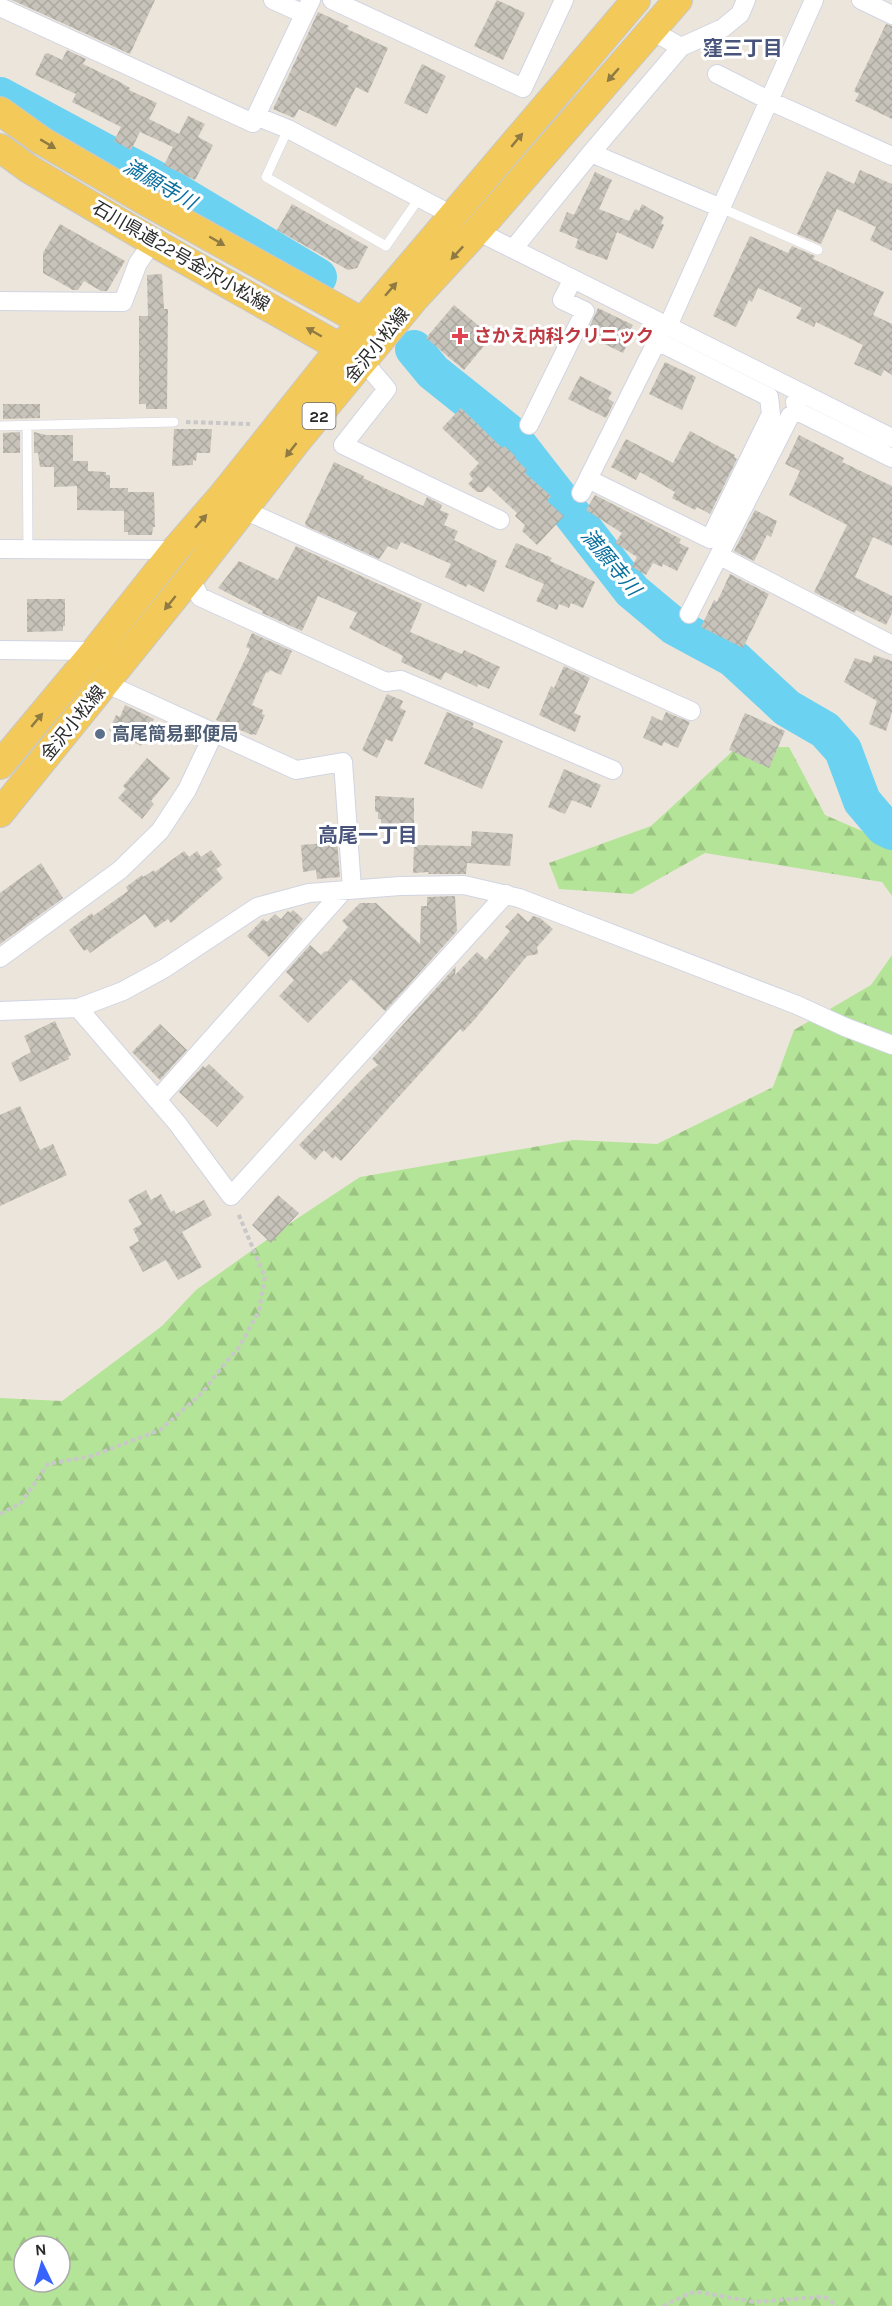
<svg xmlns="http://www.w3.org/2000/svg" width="892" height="2306" font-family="Karla,'Noto Sans JP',sans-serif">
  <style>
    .forest { fill: url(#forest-firs); fill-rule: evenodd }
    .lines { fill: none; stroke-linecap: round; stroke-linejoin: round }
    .river { stroke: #6cd2f1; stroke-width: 38 }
    .building { fill: url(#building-cross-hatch) }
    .service-casing { stroke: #d1d5e3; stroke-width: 10 }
    .minor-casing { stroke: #d1d5e3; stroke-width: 20 }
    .primary-casing { stroke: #c8c8c8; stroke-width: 30 }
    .path { stroke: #c8c8c8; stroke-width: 4; stroke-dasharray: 4.5 3; stroke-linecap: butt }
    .service { stroke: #fff; stroke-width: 9 }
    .minor { stroke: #fff; stroke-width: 18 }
    .primary { stroke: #f3ca59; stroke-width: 28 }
    .oneway { fill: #8e7a42 }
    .health-dot { fill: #e0444e; stroke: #fff; stroke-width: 2 }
    .service-dot { fill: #5c6f8a; stroke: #fff; stroke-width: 2 }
    .labels { text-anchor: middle; stroke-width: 6; stroke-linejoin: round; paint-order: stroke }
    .shield { fill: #fff; stroke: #6a6a6a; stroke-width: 1.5 }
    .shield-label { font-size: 16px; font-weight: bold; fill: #2a2a2a }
    .street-label { font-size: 18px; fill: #2a2a2a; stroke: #fff }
    .health-label { font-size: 18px; font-weight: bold; fill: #be3a42; stroke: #fff; text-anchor: start }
    .service-label { font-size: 18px; font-weight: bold; fill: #4e5e75; stroke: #fff; text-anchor: start }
    .neighbourhood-label { font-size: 20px; font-weight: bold; fill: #49547c; stroke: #fff }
    .water-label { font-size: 20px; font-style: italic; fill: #0a709d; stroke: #fff }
  </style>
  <defs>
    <pattern id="forest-firs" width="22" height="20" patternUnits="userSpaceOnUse" patternTransform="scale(1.5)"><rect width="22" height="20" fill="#b4e497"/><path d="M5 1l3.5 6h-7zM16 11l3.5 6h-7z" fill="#9bc482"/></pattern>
    <pattern id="building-cross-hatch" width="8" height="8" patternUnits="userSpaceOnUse" patternTransform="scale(1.5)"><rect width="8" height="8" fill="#c7c3ba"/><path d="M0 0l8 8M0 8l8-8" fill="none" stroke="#aba8a0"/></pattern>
  </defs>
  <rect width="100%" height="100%" fill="#ece5db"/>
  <!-- forest -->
  <path class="forest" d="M 789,747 L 825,815 L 892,844 L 892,896 L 882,882 L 705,853 L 632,894 L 559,889 L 549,863 L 651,826 L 736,748 Z
    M 892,955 L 892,2306 L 0,2306 L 0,1398 L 62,1401 L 162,1326 L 196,1290 L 295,1220 L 360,1177 L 574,1140 L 657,1144 L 773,1087 L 794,1030 L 871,985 ZM 24,2246 L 60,2246 L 60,2282 L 24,2282 Z"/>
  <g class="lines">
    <!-- river -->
    <path class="river" d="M 0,96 L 156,180 L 318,277
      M 414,349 L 433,372 L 508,432 L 632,591 L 674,626 L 733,658 L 787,708 L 825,730 L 843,750 L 862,801 L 884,827 L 892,831"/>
  </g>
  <!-- building -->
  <path class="building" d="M 12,0 L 155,0 L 130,54 Z
    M 497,0 L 525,13 L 503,60 L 474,46 Z
    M 318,12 L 349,26 L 347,29 L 388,48 L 368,93 L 356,87 L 336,127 L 299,109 L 294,118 L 273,109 Z
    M 886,24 L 892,26 L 892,119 L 855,101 L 859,94 L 854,91 Z
    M 67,50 L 86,59 L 83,64 L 118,81 L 130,88 L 129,90 L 157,103 L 149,119 L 179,134 L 188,116 L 205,124 L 198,137 L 213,145 L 195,180 L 164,165 L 173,147 L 140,132 L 131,150 L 114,141 L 121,127 L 72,102 L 76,94 L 35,75 L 45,54 L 48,53 L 62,60 Z
    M 422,64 L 446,76 L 427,114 L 404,103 Z
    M 860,170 L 892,184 L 892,251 L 870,240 L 876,227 L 837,209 L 821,244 L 797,234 L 827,171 L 854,184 Z
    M 595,172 L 612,180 L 599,209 L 629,221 L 635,209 L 639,211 L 642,204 L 664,217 L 661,223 L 664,225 L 653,249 L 617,232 L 607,260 L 575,248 L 578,239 L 559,231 L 567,212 L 574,215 Z
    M 292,204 L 368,247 L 357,268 L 348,270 L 277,230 Z
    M 60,224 L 125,261 L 107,291 L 101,291 L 84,281 L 78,290 L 73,290 L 43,273 L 43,253 Z
    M 750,236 L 788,253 L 792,246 L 815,256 L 813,259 L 884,292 L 873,315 L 892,324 L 892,375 L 884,370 L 881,376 L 854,364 L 863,345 L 816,322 L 814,327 L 796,318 L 802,308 L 758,288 L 752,302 L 749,300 L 736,327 L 713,316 Z
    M 162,274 L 164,309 L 168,309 L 167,409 L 146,409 L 146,404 L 139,404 L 139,316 L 148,316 L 147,275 Z
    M 454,305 L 485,331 L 482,335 L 489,340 L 464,370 L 426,338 Z
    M 598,308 L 633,325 L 628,334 L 631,336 L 623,353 L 590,337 L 593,332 L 588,330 Z
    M 665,362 L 696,377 L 682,410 L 649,394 Z
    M 580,376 L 612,392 L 608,399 L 614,402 L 606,418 L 568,399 Z
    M 3,404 L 40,404 L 40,418 L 3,419 Z
    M 461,408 L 497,443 L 503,448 L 505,446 L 516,457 L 515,458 L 527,470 L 525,473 L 551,496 L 547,501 L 564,516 L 537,545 L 522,531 L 525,525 L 515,516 L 517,513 L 488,486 L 483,492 L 477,492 L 468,484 L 473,479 L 469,474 L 479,463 L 442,428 Z
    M 174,429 L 212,429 L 210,453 L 197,453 L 196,461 L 193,460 L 193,465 L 172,466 Z
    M 690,431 L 735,455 L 734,457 L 737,459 L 710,514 L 697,507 L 695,510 L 672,498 L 675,492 L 640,472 L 636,480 L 611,467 L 626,439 L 673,463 Z
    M 20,432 L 20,453 L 3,453 L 3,433 Z
    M 34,432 L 46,435 L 73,435 L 73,461 L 88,461 L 88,471 L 106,472 L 106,475 L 110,475 L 110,488 L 128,488 L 128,492 L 154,492 L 155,527 L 153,527 L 152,535 L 128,535 L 128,532 L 124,532 L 124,511 L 77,510 L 77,486 L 54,487 L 54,467 L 40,467 L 38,453 L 34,453 Z
    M 799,435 L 844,458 L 842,462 L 892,486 L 892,546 L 873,537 L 855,577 L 892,596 L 892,613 L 886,625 L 856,610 L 855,613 L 814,592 L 847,525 L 789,495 L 800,471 L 785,464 Z
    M 334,462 L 364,476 L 363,478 L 423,506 L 427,497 L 442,505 L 440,510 L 449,514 L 444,525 L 458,531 L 454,540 L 497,561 L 484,592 L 468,584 L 466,587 L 445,577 L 451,564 L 401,542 L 397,550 L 388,546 L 379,559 L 306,526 L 305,523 Z
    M 595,495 L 681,539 L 679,543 L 689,548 L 677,571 L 663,564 L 662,567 L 653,563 L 646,575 L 632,567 L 637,557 L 615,543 L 622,533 L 586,510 Z
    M 755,510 L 777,521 L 771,537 L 767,535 L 754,561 L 734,551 Z
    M 516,543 L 552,558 L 550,561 L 595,582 L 583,608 L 571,603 L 569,608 L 559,604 L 557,610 L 536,601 L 544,584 L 505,567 Z
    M 296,546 L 422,604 L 410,632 L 462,654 L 464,650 L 500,667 L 489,689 L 478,684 L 477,687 L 445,672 L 441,680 L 401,662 L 403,656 L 349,628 L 357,613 L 318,596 L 302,631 L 262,613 L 263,611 L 218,588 L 239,561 L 278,580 Z
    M 730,574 L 769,594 L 743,648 L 701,627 L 714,600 L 717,602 Z
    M 27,599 L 65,599 L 65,626 L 63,626 L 63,631 L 27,632 Z
    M 252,633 L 292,651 L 281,675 L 270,670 L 268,673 L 266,672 L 252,705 L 263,710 L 262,714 L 265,715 L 256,735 L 253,734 L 252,735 L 216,720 L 250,649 L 246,647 Z
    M 874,655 L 892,661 L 892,712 L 886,731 L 869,724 L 877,701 L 844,682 L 855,658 L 871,663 Z
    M 564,666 L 590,678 L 574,713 L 581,716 L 575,732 L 539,715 L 551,686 L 554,688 Z
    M 387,694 L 403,701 L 400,708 L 406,711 L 392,742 L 386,739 L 377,758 L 362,750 Z
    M 125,705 L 154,719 L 141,746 L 109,730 L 116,715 L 120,717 Z
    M 447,712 L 474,723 L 472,727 L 503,741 L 482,789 L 424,764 Z
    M 666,712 L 690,722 L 678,748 L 664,742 L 662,746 L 643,738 L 652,716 L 662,721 Z
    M 745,713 L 785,731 L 769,768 L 729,750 Z
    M 147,758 L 170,778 L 151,801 L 154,804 L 142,819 L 118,798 L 126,789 L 123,786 Z
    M 564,769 L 601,785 L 591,808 L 572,800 L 565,814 L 548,807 Z
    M 375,796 L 414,798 L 414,827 L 381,827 L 381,819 L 378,819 L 378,812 L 375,811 Z
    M 472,831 L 513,834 L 510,866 L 467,863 L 466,874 L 428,874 L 429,872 L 413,873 L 414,845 L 471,846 Z
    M 337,842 L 340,877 L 317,879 L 316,870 L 303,872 L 301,845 Z
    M 211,850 L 222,865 L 216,869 L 223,878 L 171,923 L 168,919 L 155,928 L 145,914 L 90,953 L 87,949 L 84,951 L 69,930 L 92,913 L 93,916 L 128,891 L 126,887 L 142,875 L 143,877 L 154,870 L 155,872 L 184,851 L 189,857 L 197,851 L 201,857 Z
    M 41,863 L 63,898 L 0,944 L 0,893 Z
    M 455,896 L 457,931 L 385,1011 L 351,979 L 308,1023 L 279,996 L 294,980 L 286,972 L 310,945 L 321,955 L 325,951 L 327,952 L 348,927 L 342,921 L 360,903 L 376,903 L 420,944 L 421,906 L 427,906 L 427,897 Z
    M 293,910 L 303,919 L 269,957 L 247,936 L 263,919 L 267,922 L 275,914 L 281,919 L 288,911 L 290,913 Z
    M 518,913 L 528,922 L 533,916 L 540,918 L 553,929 L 537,947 L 538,954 L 527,956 L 475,1019 L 463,1032 L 460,1029 L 341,1161 L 335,1156 L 333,1159 L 324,1150 L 315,1160 L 299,1145 L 369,1072 L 378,1065 L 372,1059 L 456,966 L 455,975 L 477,952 L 486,960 L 510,931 L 505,927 Z
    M 55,1021 L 71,1055 L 68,1057 L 69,1059 L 20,1082 L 11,1063 L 31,1052 L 24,1036 Z
    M 160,1024 L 187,1050 L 160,1080 L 132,1052 Z
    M 209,1064 L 244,1097 L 217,1127 L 179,1092 L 203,1066 L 205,1068 Z
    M 20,1106 L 40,1150 L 53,1144 L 67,1175 L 0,1206 L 0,1115 Z
    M 146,1190 L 151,1200 L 161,1194 L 171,1212 L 174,1210 L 176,1214 L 204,1200 L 212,1215 L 182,1232 L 202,1267 L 178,1280 L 166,1260 L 143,1272 L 129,1247 L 139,1241 L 133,1229 L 142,1224 L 128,1200 Z
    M 278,1195 L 299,1213 L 271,1243 L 252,1225 Z"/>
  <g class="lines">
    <!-- service casing -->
    <g class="service-casing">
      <path id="service" d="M 288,129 L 266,177 L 386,246 L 420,197
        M 721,208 L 818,250
        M 0,426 L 174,422
        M 27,426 L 28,550"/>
    </g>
    <!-- minor casing -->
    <g class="minor-casing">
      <path id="minor" d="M 273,0 L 304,14
        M 311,0 L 256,116 L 288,129 L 452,215
        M 332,0 L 523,88 L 564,0
        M 861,0 L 892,15
        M 0,7 L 253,123 L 256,116
        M 652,31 L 681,47 L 723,28 L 740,14 L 746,0
        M 681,47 L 591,153 L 513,249 L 892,438
        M 717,74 L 770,101 L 892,156
        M 591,153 L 721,208
        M 477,231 L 513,249
        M 0,301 L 123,302 L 138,263 L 153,242
        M 668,326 L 814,0
        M 364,362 L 387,389 L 343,445 L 500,520
        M 795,402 L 797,411 L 892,458
        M 529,425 L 585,311 L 562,300 L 573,279
        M 588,479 L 710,539 L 771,414 L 769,397 L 657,341
        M 581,493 L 657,341 L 656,331
        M 244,510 L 691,711
        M 0,549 L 175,550
        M 720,556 L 892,645
        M 190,578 L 200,597 L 386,682 L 401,680 L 613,770
        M 689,614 L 790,416 L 797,411
        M 0,650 L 95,651
        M 105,683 L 296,770 L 343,762 L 352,889
        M 0,958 L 120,870 L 160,831 L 187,790 L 214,733
        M 78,1008 L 177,1123 L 231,1196 L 506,894
        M 0,1011 L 78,1008 L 123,991 L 165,968 L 257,907 L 309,893 L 400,886 L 464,885 L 519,898 L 797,1005 L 845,1027 L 892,1045
        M 157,1100 L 344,890"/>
    </g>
    <!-- primary casing -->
    <g class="primary-casing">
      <path id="primary" d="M 0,111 L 42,141 L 145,201 L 379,331
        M 0,148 L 29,169 L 153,242 L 357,357
        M 0,765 L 95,651 L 175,550 L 222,496 L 341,347 L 636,0
        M 0,813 L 190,578 L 297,441 L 415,298 L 477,231 L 678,0"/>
    </g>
    <!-- path -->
    <path class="path" d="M 186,422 L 250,424
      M 0,1514 L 21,1503 L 48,1464 L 92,1456 L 160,1430 L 202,1393 L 226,1362 L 238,1349 L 259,1311 L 265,1277 L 238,1213
      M 663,2306 L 690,2293 L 699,2292 L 754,2302 L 819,2297 L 827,2298 L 837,2306"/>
    <!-- service -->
    <use href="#service" class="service"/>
    <!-- minor -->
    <use href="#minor" class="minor"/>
    <!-- primary -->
    <use href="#primary" class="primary"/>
  </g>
  <!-- one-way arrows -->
  <defs><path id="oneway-solid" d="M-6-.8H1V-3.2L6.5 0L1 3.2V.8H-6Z" transform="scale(1.5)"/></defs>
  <g class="oneway">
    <use href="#oneway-solid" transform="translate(613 75) rotate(131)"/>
    <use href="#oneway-solid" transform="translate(517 140) rotate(-50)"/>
    <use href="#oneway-solid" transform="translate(48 144) rotate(31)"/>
    <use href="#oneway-solid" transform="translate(217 241) rotate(30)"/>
    <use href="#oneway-solid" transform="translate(457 253) rotate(133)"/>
    <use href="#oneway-solid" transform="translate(391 289) rotate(-49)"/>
    <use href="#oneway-solid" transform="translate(314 332) rotate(-150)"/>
    <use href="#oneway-solid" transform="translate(291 450) rotate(128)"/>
    <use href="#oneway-solid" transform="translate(201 521) rotate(-49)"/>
    <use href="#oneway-solid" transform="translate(170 603) rotate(129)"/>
    <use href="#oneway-solid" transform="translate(37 720) rotate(-50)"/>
  </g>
  <!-- markers -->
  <path class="health-dot" d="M457 327h6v6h6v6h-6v6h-6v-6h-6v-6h6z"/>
  <circle class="service-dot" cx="100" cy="734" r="6"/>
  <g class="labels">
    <!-- shield labels -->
    <rect class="shield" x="302.5" y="403" width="33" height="26" rx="4.5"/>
    <g class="shield-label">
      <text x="319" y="422">22</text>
    </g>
    <!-- street labels -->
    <g class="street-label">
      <text transform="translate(181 256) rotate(30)" y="6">石川県道22号金沢小松線</text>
      <text transform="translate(377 345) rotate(-51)" y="6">金沢小松線</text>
      <text transform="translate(73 723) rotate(-51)" y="6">金沢小松線</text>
    </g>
    <!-- health labels -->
    <g class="health-label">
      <text x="474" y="342">さかえ内科クリニック</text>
    </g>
    <!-- service labels -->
    <g class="service-label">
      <text x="112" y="740">高尾簡易郵便局</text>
    </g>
    <!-- neighbourhood labels -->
    <g class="neighbourhood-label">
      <text x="743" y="55">窪三丁目</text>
      <text x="368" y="842">高尾一丁目</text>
    </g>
    <!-- water labels -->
    <g class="water-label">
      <text transform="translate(160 184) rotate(30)" y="7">満願寺川</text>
      <text transform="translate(611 562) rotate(50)" y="7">満願寺川</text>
    </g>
  </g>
  <!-- north arrow -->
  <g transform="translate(42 2264) rotate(355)"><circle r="28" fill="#ffffff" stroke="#aaaaaa" stroke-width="1.5"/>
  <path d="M0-4.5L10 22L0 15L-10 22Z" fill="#3763fd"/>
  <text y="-9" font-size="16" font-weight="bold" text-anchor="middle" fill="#2a2a2a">N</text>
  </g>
</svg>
